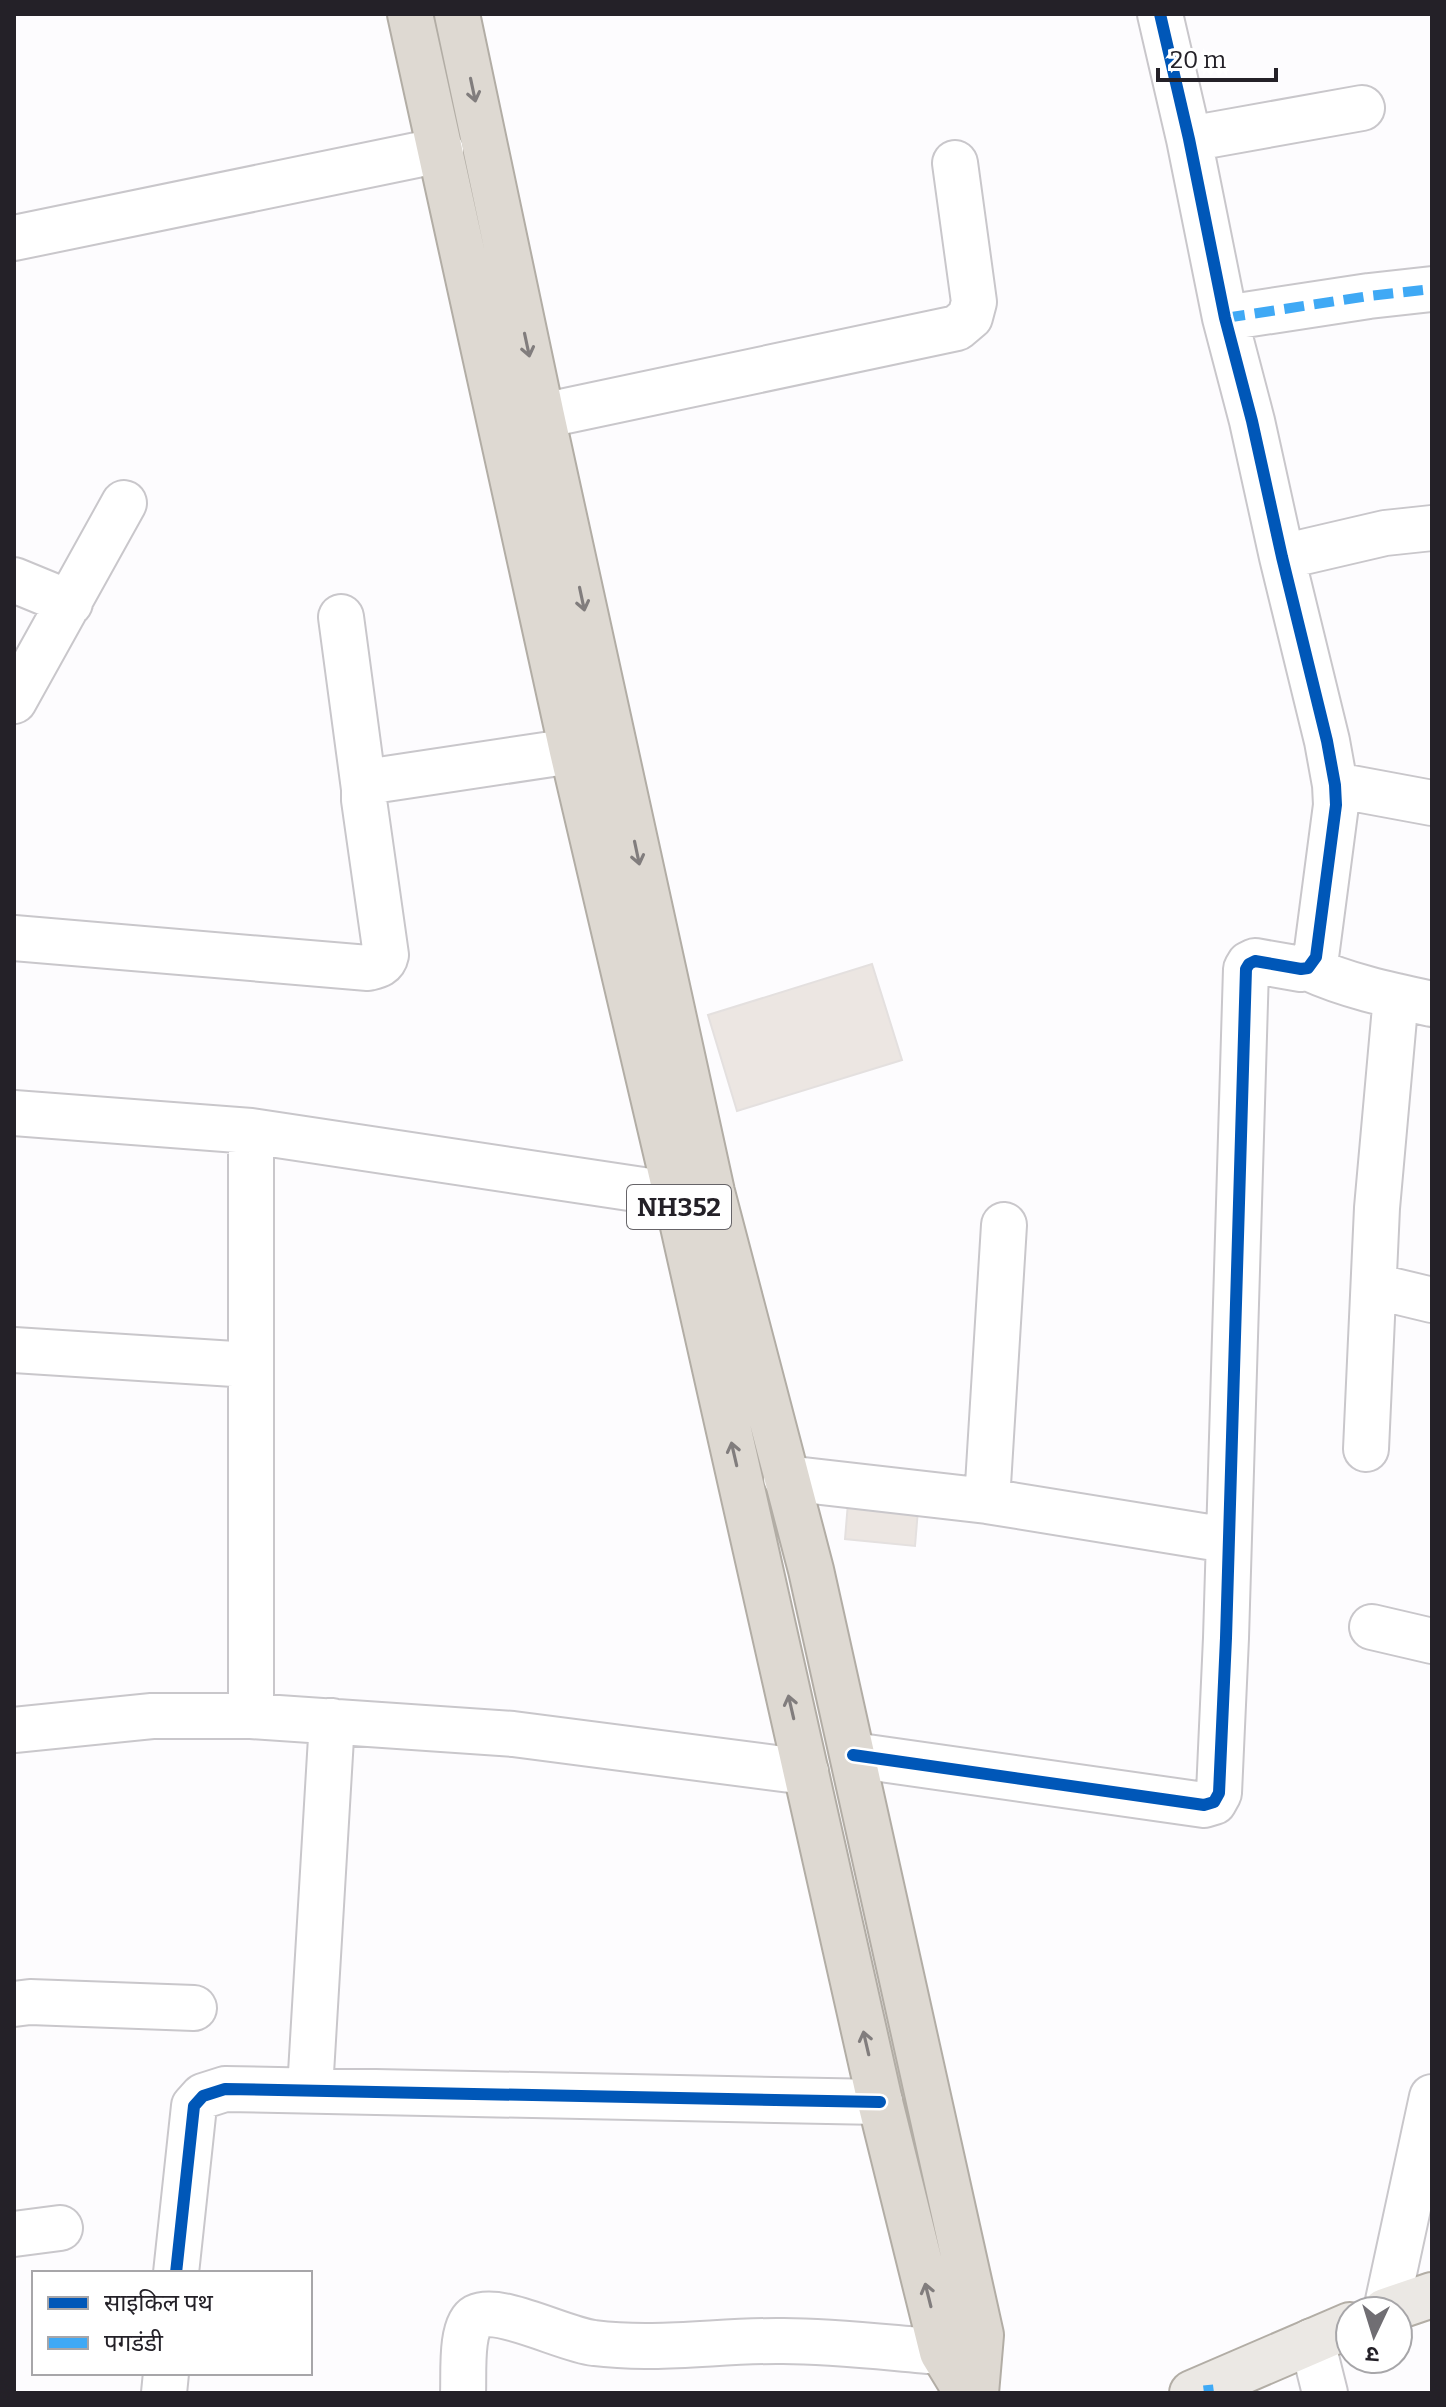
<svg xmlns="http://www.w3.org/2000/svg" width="1446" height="2407" font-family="Bitter,'Noto Sans Devanagari',serif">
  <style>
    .building { fill: #ece6e2; stroke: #e4e0df; stroke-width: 2 }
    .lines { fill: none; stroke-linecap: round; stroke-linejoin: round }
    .minor-casing { stroke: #c9c7cb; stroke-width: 48 }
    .major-casing { stroke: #b2ada5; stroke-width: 48 }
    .highway-casing { stroke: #b2ada5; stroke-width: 48 }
    .minor { stroke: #fff; stroke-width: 44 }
    .major { stroke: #ebe8e4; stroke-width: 44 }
    .highway { stroke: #ded9d2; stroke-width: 44 }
    .quiet { stroke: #3fa9f5; stroke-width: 10; stroke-dasharray: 20 10; stroke-linecap: butt }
    .cycleway-casing { stroke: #fff; stroke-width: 17 }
    .cycleway { stroke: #0057b8; stroke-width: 12 }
    .oneway { stroke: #817d7d }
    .labels { text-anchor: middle; stroke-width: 7; stroke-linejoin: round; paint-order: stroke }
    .shield { fill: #fff; stroke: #666468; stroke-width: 2 }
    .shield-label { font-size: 26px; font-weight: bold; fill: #242128 }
  </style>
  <rect width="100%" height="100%" fill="#fdfcfe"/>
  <!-- building -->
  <path class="building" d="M 872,964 L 902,1060 L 737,1111 L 708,1015 Z
    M 848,1503 L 918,1510 L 915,1546 L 845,1539 Z"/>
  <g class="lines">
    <!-- minor casing -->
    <g class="minor-casing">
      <path id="minor" d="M 1189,139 L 1362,108
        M 14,238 L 441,150
        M 1225,318 L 1369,296 L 1432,289
        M 542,416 L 957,328 L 970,317 L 974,302 L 955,163
        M 1282,557 L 1385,533 L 1432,528
        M 14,580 L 70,603
        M 341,617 L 364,789
        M 14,701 L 124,503
        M 1335,785 L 1432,803
        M 14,938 L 368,968 C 376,966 384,965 386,955 L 364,800 L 364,789 L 379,780 L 572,751
        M 1308,968 C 1347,986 1390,995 1432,1004
        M 14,1113 L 251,1131 L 676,1195 L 710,1192
        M 251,1131 L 251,1716
        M 1374,1286 L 1432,1300
        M 14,1350 L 250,1365
        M 1366,1449 L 1377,1208 L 1396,996
        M 786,1478 L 987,1501 L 1227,1540
        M 987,1501 L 1004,1225
        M 1372,1627 L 1432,1641
        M 14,1730 L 152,1716 L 251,1716 L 513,1734 L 806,1772
        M 853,1755 L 1204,1805 L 1214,1802 L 1219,1793 L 1226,1638 L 1246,969 L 1249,964 L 1255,961 L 1301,969 L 1308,968 L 1316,957 L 1336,805 L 1335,785 L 1327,741 L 1282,557 L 1252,421 L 1225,318 L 1189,139 L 1160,14
        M 14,2004 L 30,2002 L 194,2008
        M 310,2090 L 332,1721
        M 14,2234 L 60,2228
        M 176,2273 L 194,2106 L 203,2096 L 225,2089 L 880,2102
        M 1386,2310 L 1432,2097
        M 1312,2341 L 1325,2393
        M 164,2393 L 166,2373
        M 463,2393 C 464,2376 460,2326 476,2317 C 500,2305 565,2340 594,2343 C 657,2351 721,2340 783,2341 C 836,2341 890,2348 942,2352"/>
    </g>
    <!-- major casing -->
    <g class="major-casing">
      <path id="major" d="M 1385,2311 L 1432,2295
        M 1192,2393 L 1350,2325"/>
    </g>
    <!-- highway casing -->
    <g class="highway-casing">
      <path id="highway" d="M 410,14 L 572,751 L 676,1195 L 880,2102 L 942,2352 L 967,2393
        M 457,14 L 542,416 L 712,1192 L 811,1570 L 981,2335 L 976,2393"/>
    </g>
    <!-- minor -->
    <use href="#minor" class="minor"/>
    <!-- major -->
    <use href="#major" class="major"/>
    <!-- highway -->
    <use href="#highway" class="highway"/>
    <!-- quiet -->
    <path class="quiet" d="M 1225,318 L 1369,296 L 1432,289
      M 1208,2385 L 1209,2393"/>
    <!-- cycleway casing -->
    <g class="cycleway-casing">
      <path id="cycleway" d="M 853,1755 L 1204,1805 L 1214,1802 L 1219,1793 L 1226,1638 L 1246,969 L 1249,964 L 1255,961 L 1301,969 L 1308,968 L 1316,957 L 1336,805 L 1335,785 L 1327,741 L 1282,557 L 1252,421 L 1225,318 L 1189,139 L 1160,14
        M 176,2273 L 194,2106 L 203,2096 L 225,2089 L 880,2102"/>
    </g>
    <!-- cycleway -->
    <use href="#cycleway" class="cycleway"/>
  </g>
  <!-- one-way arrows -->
  <defs><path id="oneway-shaft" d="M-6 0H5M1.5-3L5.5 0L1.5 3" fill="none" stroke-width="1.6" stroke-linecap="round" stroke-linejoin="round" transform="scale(2)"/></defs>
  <g class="oneway">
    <use href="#oneway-shaft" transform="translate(473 90) rotate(78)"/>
    <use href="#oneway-shaft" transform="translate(527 345) rotate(78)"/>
    <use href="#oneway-shaft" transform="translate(582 599) rotate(78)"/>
    <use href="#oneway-shaft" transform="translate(637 853) rotate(78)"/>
    <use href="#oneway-shaft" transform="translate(734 1454) rotate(-103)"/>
    <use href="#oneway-shaft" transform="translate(791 1707) rotate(-103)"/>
    <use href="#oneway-shaft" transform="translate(866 2043) rotate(-103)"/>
    <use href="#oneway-shaft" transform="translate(928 2295) rotate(-104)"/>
  </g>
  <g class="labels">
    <!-- shield labels -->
    <rect class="shield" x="627" y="1185" width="104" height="44" rx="6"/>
    <g class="shield-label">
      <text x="679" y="1216">NH352</text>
    </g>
  </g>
  <!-- border -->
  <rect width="1446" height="2407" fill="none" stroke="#242128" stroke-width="32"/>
  <!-- legend -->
  <rect x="32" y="2271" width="280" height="104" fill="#ffffff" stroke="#a7a6a9" stroke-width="2"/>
  <rect x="48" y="2297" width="40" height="12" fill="#0057b8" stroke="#a7a6a9" stroke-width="2"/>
  <text x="104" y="2311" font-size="24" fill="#242128">साइकिल पथ</text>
  <rect x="48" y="2337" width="40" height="12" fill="#3fa9f5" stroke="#a7a6a9" stroke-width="2"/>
  <text x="104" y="2351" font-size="24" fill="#242128">पगडंडी</text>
  <!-- north arrow -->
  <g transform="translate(1374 2335) rotate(184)"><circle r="38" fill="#ffffff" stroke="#a7a6a9" stroke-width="2"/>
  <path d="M0-6L14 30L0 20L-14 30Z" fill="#706e73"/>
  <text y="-12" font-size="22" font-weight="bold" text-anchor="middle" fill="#242128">उ</text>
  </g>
  <!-- scale -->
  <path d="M1158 68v12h118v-12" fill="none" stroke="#242128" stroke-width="4"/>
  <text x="1170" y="68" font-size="24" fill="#242128" stroke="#ffffff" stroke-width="6" paint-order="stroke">20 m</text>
</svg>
